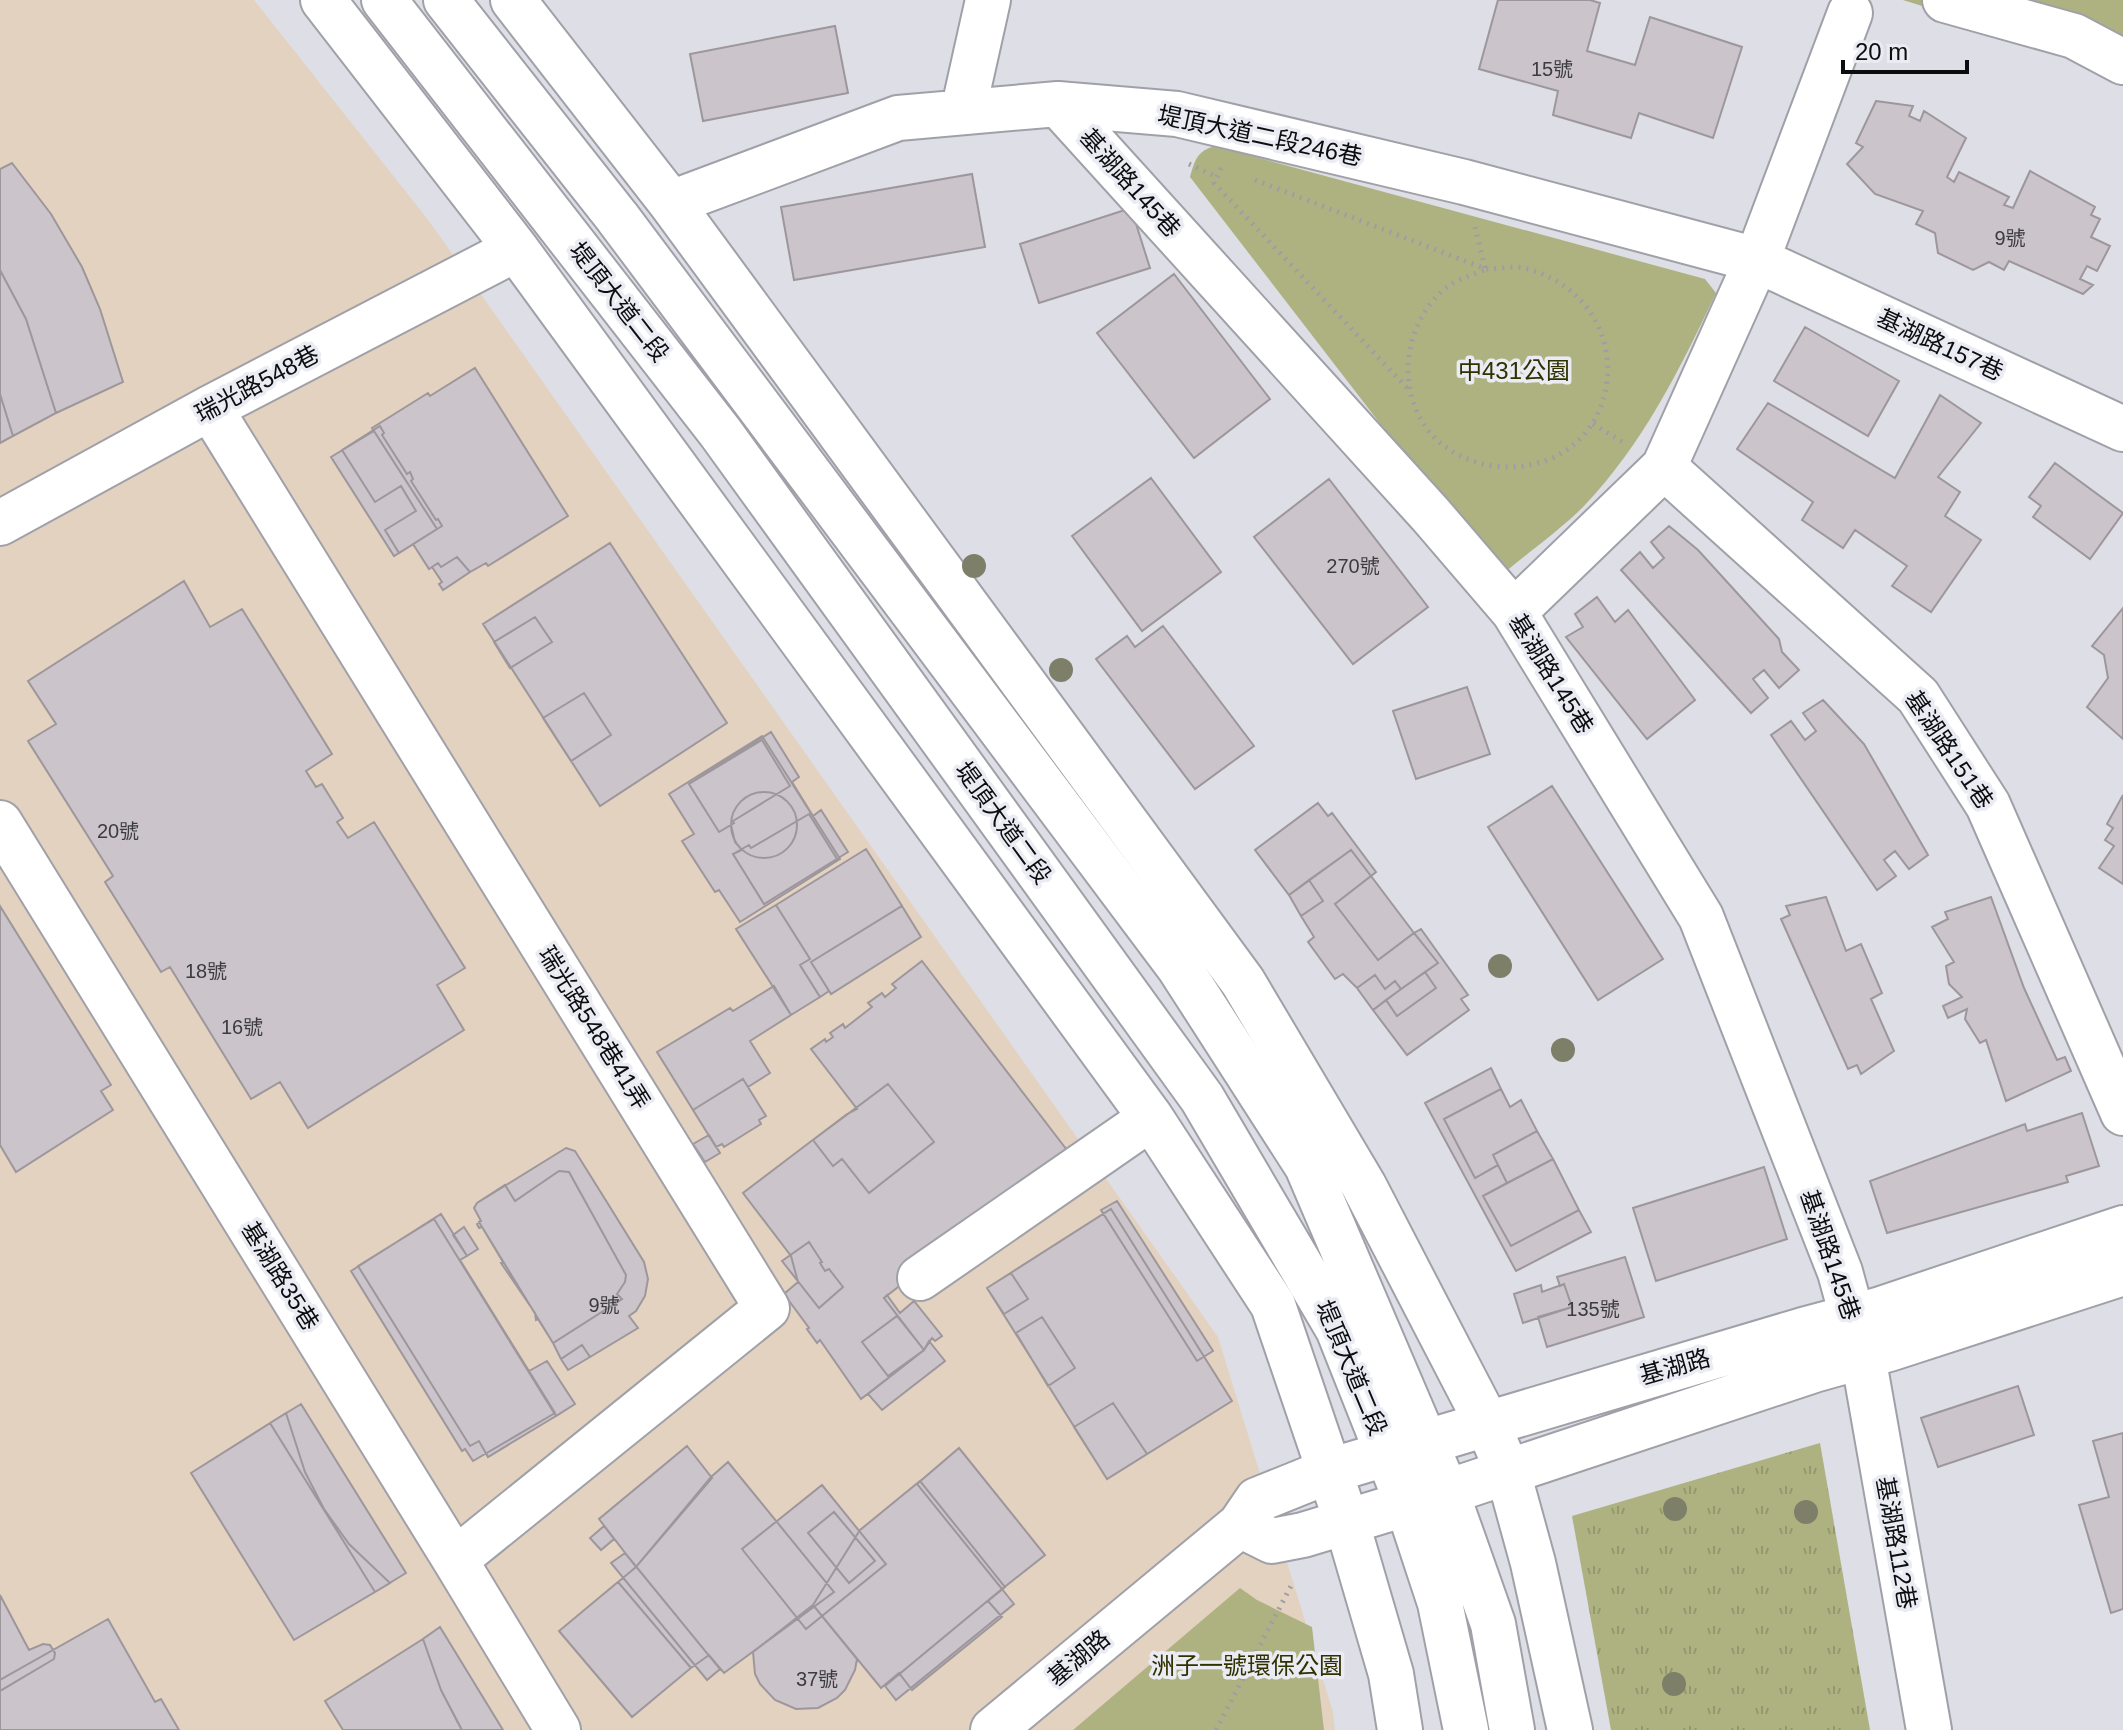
<svg xmlns="http://www.w3.org/2000/svg" width="2123" height="1730" font-family="Helvetica,'Noto Sans TC',sans-serif">
  <style>
    .industrial { fill: #e3d2c0 }
    .grass { fill: url(#grass-tufts) }
    .green { fill: #aeb281 }
    .building { fill: #cbc4ca; stroke: #9d979c; stroke-width: 2 }
    .lines { fill: none; stroke-linecap: round; stroke-linejoin: round }
    .minor-casing { stroke: #a0a1a8; stroke-width: 48 }
    .highway-casing { stroke: #a0a1a8; stroke-width: 48 }
    .path { stroke: #9d9ea4; stroke-width: 5; stroke-dasharray: 2 6; stroke-linecap: butt }
    .minor { stroke: #fff; stroke-width: 44 }
    .highway { stroke: #fff; stroke-width: 44 }
    .tree { fill: #7e7f68 }
    .labels { text-anchor: middle; stroke-width: 7; stroke-linejoin: round; paint-order: stroke }
    .number-label { font-size: 20px; fill: #3c3b3e }
    .street-label { font-size: 24px; fill: #0c0d0f; stroke: #eaebf3 }
    .park-label { font-size: 24px; fill: #303100; stroke: #eaebf3 }
  </style>
  <defs>
    <pattern id="grass-tufts" width="24" height="20" patternUnits="userSpaceOnUse" patternTransform="scale(2)"><rect width="24" height="20" fill="#aeb281"/><path d="M3 7l-1-3M5 7V3M7 7l1-3M15 17l-1-3M17 17v-4M19 17l1-3" fill="none" stroke="#94986e"/></pattern>
  </defs>
  <rect width="100%" height="100%" fill="#dddee6"/>
  <!-- industrial -->
  <path class="industrial" d="M 0,0 L 254,0 L 429,221 L 1218,1337 L 1333,1712 L 1335,1730 L 0,1730 Z"/>
  <!-- grass -->
  <path class="grass" d="M 1820,1443 L 1870,1730 L 1611,1730 L 1572,1516 Z"/>
  <!-- green -->
  <path class="green" d="M 1903,0 L 2123,0 L 2123,69 Z
    M 1215,146 L 1705,279 L 1716,293 C 1680,369 1643,444 1584,506 C 1560,530 1530,551 1504,573 L 1493,570 L 1190,177 C 1195,160 1197,151 1215,146 Z
    M 1240,1588 L 1257,1600 L 1312,1627 L 1324,1730 L 1073,1730 Z"/>
  <!-- building -->
  <path class="building" d="M 1498,0 L 1590,0 L 1600,3 L 1587,51 L 1635,65 L 1650,17 L 1742,47 L 1713,138 L 1639,113 L 1631,138 L 1553,115 L 1558,91 L 1479,69 Z
    M 835,26 L 848,93 L 703,121 L 690,54 Z
    M 1876,101 L 1913,106 L 1909,116 L 1920,121 L 1924,111 L 1966,138 L 1947,177 L 1954,182 L 1959,172 L 2009,197 L 2004,205 L 2013,208 L 2030,171 L 2095,207 L 2091,215 L 2100,219 L 2091,237 L 2110,246 L 2097,271 L 2087,266 L 2080,279 L 2093,285 L 2083,294 L 2009,261 L 2004,270 L 1989,262 L 1973,270 L 1938,253 L 1935,233 L 1916,224 L 1923,211 L 1875,194 L 1847,164 L 1863,147 L 1856,143 Z
    M 12,163 L 51,214 L 82,267 L 100,309 L 123,382 L 56,413 L 26,319 L 0,270 L 0,169 Z
    M 972,174 L 985,247 L 794,280 L 781,207 Z
    M 1131,208 L 1150,268 L 1039,303 L 1020,244 Z
    M 0,270 L 26,319 L 56,413 L 13,436 L 0,394 Z
    M 1174,274 L 1270,399 L 1194,458 L 1097,333 Z
    M 1805,327 L 1899,381 L 1868,436 L 1774,381 Z
    M 475,368 L 568,516 L 488,566 L 486,563 L 470,572 L 457,557 L 441,567 L 438,563 L 429,569 L 413,544 L 437,529 L 372,428 L 428,393 L 430,396 Z
    M 0,394 L 13,436 L 0,443 Z
    M 1940,395 L 1981,423 L 1938,477 L 1960,492 L 1945,516 L 1981,540 L 1931,612 L 1892,586 L 1907,566 L 1855,530 L 1843,548 L 1802,520 L 1813,502 L 1737,449 L 1768,403 L 1895,478 Z
    M 380,426 L 384,433 L 382,435 L 407,474 L 410,472 L 413,479 L 411,481 L 436,520 L 438,519 L 442,526 L 399,553 L 385,530 L 416,511 L 401,486 L 375,502 L 342,450 Z
    M 374,431 L 437,529 L 394,556 L 331,457 Z
    M 2055,463 L 2123,513 L 2090,559 L 2033,517 L 2041,506 L 2029,497 Z
    M 1151,478 L 1221,572 L 1142,631 L 1072,536 Z
    M 1329,479 L 1428,607 L 1353,664 L 1254,537 Z
    M 1669,526 L 1698,550 L 1779,639 L 1782,652 L 1799,670 L 1779,688 L 1764,670 L 1753,679 L 1768,698 L 1751,713 L 1621,570 L 1640,552 L 1653,568 L 1664,558 L 1651,542 Z
    M 610,543 L 727,723 L 600,806 L 483,624 Z
    M 457,557 L 470,572 L 443,590 L 439,584 L 442,582 L 432,567 L 438,563 L 441,567 Z
    M 184,581 L 210,627 L 242,609 L 332,754 L 306,771 L 316,787 L 322,784 L 343,818 L 337,822 L 348,838 L 374,822 L 465,968 L 437,985 L 464,1030 L 308,1128 L 280,1082 L 251,1099 L 170,967 L 161,972 L 105,882 L 113,876 L 28,741 L 56,724 L 28,681 Z
    M 1597,597 L 1615,622 L 1628,610 L 1695,700 L 1647,739 L 1566,637 L 1583,627 L 1575,614 Z
    M 2123,608 L 2123,739 L 2087,707 L 2108,678 L 2104,655 L 2092,646 Z
    M 535,617 L 552,642 L 510,668 L 494,642 Z
    M 1163,626 L 1254,746 L 1195,789 L 1096,659 L 1127,636 L 1135,647 Z
    M 1467,687 L 1490,754 L 1416,779 L 1393,711 Z
    M 584,693 L 611,735 L 571,761 L 543,718 Z
    M 1823,700 L 1864,744 L 1928,855 L 1909,869 L 1895,851 L 1884,860 L 1896,876 L 1877,890 L 1771,735 L 1791,721 L 1805,740 L 1816,731 L 1803,713 Z
    M 771,732 L 799,777 L 792,782 L 813,816 L 821,810 L 848,852 L 764,904 L 733,854 L 742,850 L 735,842 L 731,825 L 719,832 L 689,784 Z
    M 762,736 L 840,859 L 740,922 L 719,890 L 715,892 L 682,841 L 694,834 L 669,794 Z
    M 762,740 L 790,786 L 733,821 L 734,823 L 719,832 L 689,784 Z
    M 1552,786 L 1663,959 L 1598,1000 L 1488,827 Z
    M731 825a33 33 0 1 1 66 0a33 33 0 1 1-66 0Z
    M 2123,795 L 2123,884 L 2099,868 L 2114,846 L 2105,840 L 2113,828 L 2107,824 Z
    M 1318,803 L 1328,816 L 1332,813 L 1376,872 L 1371,876 L 1351,850 L 1289,895 L 1255,850 Z
    M 809,814 L 837,859 L 764,904 L 733,854 L 749,845 L 751,848 Z
    M 866,849 L 902,906 L 811,962 L 829,991 L 820,997 L 800,965 L 810,959 L 776,905 Z
    M 1351,850 L 1371,876 L 1335,904 L 1378,960 L 1414,933 L 1438,963 L 1401,989 L 1395,981 L 1385,989 L 1375,975 L 1357,988 L 1343,974 L 1335,979 L 1308,942 L 1314,937 L 1301,916 L 1323,901 L 1309,880 Z
    M 1371,876 L 1414,933 L 1378,960 L 1335,904 Z
    M 1309,880 L 1323,901 L 1301,916 L 1289,895 Z
    M 1826,897 L 1846,951 L 1861,944 L 1882,993 L 1871,999 L 1894,1051 L 1861,1074 L 1857,1065 L 1848,1069 L 1781,919 L 1790,915 L 1786,906 Z
    M 1991,897 L 2024,988 L 2057,1060 L 2065,1057 L 2071,1071 L 2006,1101 L 1986,1040 L 1980,1043 L 1965,1019 L 1967,1009 L 1948,1018 L 1943,1006 L 1962,997 L 1949,984 L 1946,966 L 1954,962 L 1932,927 L 1948,919 L 1945,912 Z
    M 776,905 L 810,959 L 800,965 L 820,997 L 791,1015 L 736,929 Z
    M 0,906 L 111,1085 L 101,1091 L 113,1110 L 16,1172 L 0,1145 Z
    M 902,906 L 921,937 L 831,994 L 811,962 Z
    M 1421,929 L 1468,995 L 1461,999 L 1469,1010 L 1407,1055 L 1373,1010 L 1386,1000 L 1397,1016 L 1436,988 L 1425,972 L 1438,963 L 1414,933 Z
    M 922,961 L 1070,1154 L 884,1298 L 924,1350 L 861,1399 L 820,1340 L 817,1343 L 807,1329 L 809,1328 L 784,1294 L 798,1282 L 791,1256 L 743,1193 L 847,1114 L 857,1109 L 811,1049 L 825,1039 L 826,1042 L 833,1037 L 830,1033 L 843,1024 L 845,1028 L 872,1007 L 868,1003 L 882,993 L 885,997 L 896,988 L 892,984 Z
    M 1425,972 L 1436,988 L 1397,1016 L 1386,1000 Z
    M 1375,975 L 1385,989 L 1395,981 L 1401,989 L 1373,1010 L 1357,988 Z
    M 774,986 L 791,1015 L 750,1041 L 770,1073 L 748,1087 L 766,1116 L 759,1120 L 761,1124 L 724,1147 L 722,1144 L 716,1147 L 657,1052 L 730,1008 L 733,1011 Z
    M 1491,1068 L 1501,1089 L 1444,1119 L 1475,1178 L 1498,1165 L 1507,1183 L 1483,1196 L 1511,1246 L 1579,1210 L 1591,1232 L 1516,1271 L 1425,1103 Z
    M 743,1079 L 766,1116 L 759,1120 L 761,1124 L 724,1147 L 722,1144 L 716,1147 L 693,1110 Z
    M 888,1084 L 934,1142 L 869,1193 L 842,1159 L 833,1166 L 813,1140 Z
    M 1501,1089 L 1510,1107 L 1521,1100 L 1537,1131 L 1493,1155 L 1498,1165 L 1475,1178 L 1444,1119 Z
    M 2082,1113 L 2099,1166 L 2066,1176 L 2068,1182 L 1887,1233 L 1870,1181 L 2025,1124 L 2027,1131 Z
    M 1537,1131 L 1553,1159 L 1507,1183 L 1493,1155 Z
    M 709,1135 L 720,1153 L 705,1162 L 693,1144 Z
    M 566,1148 L 575,1151 L 605,1199 L 644,1262 L 648,1279 L 645,1296 L 636,1311 L 629,1316 L 638,1328 L 590,1357 L 582,1345 L 561,1359 L 553,1343 L 538,1319 L 536,1320 L 535,1313 L 501,1263 L 503,1262 L 482,1227 L 479,1228 L 477,1224 L 481,1221 L 474,1208 L 477,1203 Z
    M 1553,1159 L 1579,1210 L 1511,1246 L 1483,1196 Z
    M 1764,1167 L 1787,1239 L 1656,1281 L 1633,1208 Z
    M 559,1171 L 569,1172 L 626,1275 L 625,1282 L 617,1294 L 622,1299 L 553,1343 L 479,1222 L 481,1221 L 474,1208 L 477,1203 L 505,1185 L 515,1201 Z
    M 1117,1201 L 1213,1351 L 1197,1361 L 1101,1210 Z
    M 1111,1209 L 1232,1401 L 1107,1479 L 987,1288 Z
    M 441,1214 L 467,1256 L 460,1260 L 555,1413 L 473,1461 L 465,1449 L 462,1451 L 351,1271 Z
    M 434,1219 L 556,1416 L 488,1457 L 479,1441 L 470,1446 L 358,1266 Z
    M 464,1227 L 478,1249 L 467,1256 L 453,1235 Z
    M 809,1242 L 822,1262 L 820,1263 L 825,1271 L 829,1269 L 843,1287 L 819,1308 L 782,1261 Z
    M 1625,1257 L 1644,1317 L 1547,1347 L 1538,1317 L 1572,1307 L 1564,1284 L 1560,1286 L 1557,1277 Z
    M 1011,1273 L 1028,1299 L 1004,1314 L 987,1288 Z
    M 1564,1284 L 1572,1307 L 1523,1323 L 1514,1294 L 1541,1285 L 1542,1292 Z
    M 887,1295 L 900,1313 L 914,1301 L 942,1336 L 935,1341 L 932,1338 L 924,1350 L 884,1298 Z
    M 897,1316 L 924,1350 L 888,1376 L 862,1342 Z
    M 1042,1317 L 1075,1368 L 1048,1386 L 1016,1333 Z
    M 929,1341 L 945,1361 L 882,1410 L 868,1394 L 924,1350 Z
    M 582,1345 L 590,1357 L 568,1370 L 561,1359 Z
    M 547,1361 L 575,1404 L 556,1416 L 529,1371 Z
    M 2018,1386 L 2034,1435 L 1938,1467 L 1921,1418 Z
    M 1113,1403 L 1147,1454 L 1107,1479 L 1074,1427 Z
    M 301,1404 L 406,1573 L 375,1592 L 270,1423 Z
    M 286,1413 L 305,1472 L 324,1509 L 349,1544 L 390,1583 L 294,1640 L 191,1473 Z
    M 2123,1433 L 2123,1609 L 2111,1613 L 2079,1505 L 2109,1497 L 2093,1441 Z
    M 687,1446 L 712,1478 L 636,1567 L 599,1519 Z
    M 959,1448 L 1045,1555 L 1002,1589 L 917,1484 Z
    M 728,1462 L 834,1592 L 724,1673 L 709,1655 L 691,1668 L 618,1582 L 636,1567 L 711,1477 Z
    M 920,1481 L 1005,1587 L 988,1601 L 1002,1617 L 912,1690 L 899,1673 L 881,1688 L 813,1605 L 860,1530 Z
    M 822,1485 L 886,1564 L 806,1629 L 742,1549 Z
    M 834,1512 L 875,1561 L 849,1583 L 808,1533 Z
    M 604,1526 L 614,1539 L 601,1550 L 590,1538 Z
    M 625,1553 L 720,1669 L 707,1680 L 611,1563 Z
    M 618,1582 L 691,1668 L 632,1717 L 559,1631 Z
    M 1002,1589 L 1014,1604 L 896,1700 L 885,1686 Z
    M 0,1595 L 29,1650 L 43,1644 L 50,1645 L 55,1653 L 54,1659 L 0,1691 Z
    M 813,1605 L 857,1659 L 855,1670 L 845,1690 L 837,1698 L 818,1708 L 796,1709 L 775,1700 L 760,1684 L 755,1674 L 753,1652 Z
    M 108,1619 L 155,1702 L 161,1699 L 179,1730 L 0,1730 L 0,1680 Z
    M 440,1627 L 503,1730 L 462,1730 L 458,1723 L 441,1690 L 423,1639 Z
    M 423,1639 L 441,1690 L 462,1730 L 343,1730 L 325,1701 Z"/>
  <g class="lines">
    <!-- minor casing -->
    <g class="minor-casing">
      <path id="minor" d="M 323,0 L 516,249 L 1151,1118 L 1273,1305 L 1346,1520 L 1391,1674 L 1400,1730
        M 513,0 L 671,203 L 1243,982 L 1364,1186 L 1487,1423 L 1508,1472 L 1533,1563 L 1570,1730
        M 1945,0 L 2074,36 L 2123,62
        M 1058,104 L 1430,514 L 1514,612 L 1701,917 L 1840,1272 L 1863,1356 L 1929,1730
        M 963,112 L 988,0
        M 671,203 L 898,118 L 1058,104 L 1177,114 L 1464,182 L 1757,260 L 2123,429
        M 210,408 L 767,1308 L 455,1560
        M 1664,467 L 1918,696 L 1988,805 L 2123,1113
        M 0,523 L 210,408 L 516,249
        M 1514,612 L 1664,467 L 1757,260 L 1850,13
        M 0,823 L 455,1560 L 558,1730
        M 920,1278 L 1151,1118
        M 1240,1525 L 1272,1541 L 1303,1535 L 1465,1486 L 1814,1370 L 1889,1349 L 2123,1273
        M 993,1730 L 1240,1525 L 1257,1500 L 1329,1471 L 1803,1330 L 1878,1310 L 2123,1228"/>
    </g>
    <!-- highway casing -->
    <g class="highway-casing">
      <path id="highway" d="M 384,0 L 720,432 L 1202,1098 L 1338,1329 L 1407,1503 L 1440,1603 L 1466,1730
        M 446,0 L 617,217 L 1179,967 L 1307,1166 L 1446,1491 L 1493,1624 L 1512,1730"/>
    </g>
    <!-- path -->
    <path class="path" d="M 1189,164 L 1217,177
      M 1221,168 L 1214,183 L 1409,390
      M 1255,180 L 1486,269 C 1499,269 1515,265 1528,269 C 1646,303 1628,467 1507,467 C 1478,467 1445,453 1427,429 C 1395,385 1405,320 1447,287 C 1457,279 1474,275 1486,269
      M 1475,227 L 1485,268
      M 1593,424 L 1626,444
      M 1216,1730 L 1293,1582"/>
    <!-- minor -->
    <use href="#minor" class="minor"/>
    <!-- highway -->
    <use href="#highway" class="highway"/>
  </g>
  <!-- trees -->
  <g class="tree">
    <circle cx="974" cy="566" r="12"/>
    <circle cx="1061" cy="670" r="12"/>
    <circle cx="1500" cy="966" r="12"/>
    <circle cx="1563" cy="1050" r="12"/>
    <circle cx="1675" cy="1509" r="12"/>
    <circle cx="1806" cy="1512" r="12"/>
    <circle cx="1674" cy="1684" r="12"/>
  </g>
  <g class="labels">
    <!-- number labels -->
    <g class="number-label">
      <text x="1552" y="76">15號</text>
      <text x="2010" y="245">9號</text>
      <text x="1353" y="573">270號</text>
      <text x="118" y="838">20號</text>
      <text x="206" y="978">18號</text>
      <text x="242" y="1034">16號</text>
      <text x="604" y="1312">9號</text>
      <text x="1593" y="1316">135號</text>
      <text x="817" y="1686">37號</text>
    </g>
    <!-- street labels -->
    <g class="street-label">
      <text transform="translate(1260 136) rotate(12)" y="8">堤頂大道二段246巷</text>
      <text transform="translate(1130 183) rotate(48)" y="8">基湖路145巷</text>
      <text transform="translate(619 302) rotate(52)" y="8">堤頂大道二段</text>
      <text transform="translate(1940 345) rotate(25)" y="8">基湖路157巷</text>
      <text transform="translate(257 384) rotate(-28)" y="8">瑞光路548巷</text>
      <text transform="translate(1551 674) rotate(58)" y="8">基湖路145巷</text>
      <text transform="translate(1949 750) rotate(56)" y="8">基湖路151巷</text>
      <text transform="translate(1003 823) rotate(54)" y="8">堤頂大道二段</text>
      <text transform="translate(594 1028) rotate(58)" y="8">瑞光路548巷41弄</text>
      <text transform="translate(1830 1255) rotate(71)" y="8">基湖路145巷</text>
      <text transform="translate(280 1276) rotate(58)" y="8">基湖路35巷</text>
      <text transform="translate(1675 1367) rotate(-16)" y="8">基湖路</text>
      <text transform="translate(1351 1368) rotate(67)" y="8">堤頂大道二段</text>
      <text transform="translate(1896 1543) rotate(80)" y="8">基湖路112巷</text>
      <text transform="translate(1079 1658) rotate(-40)" y="8">基湖路</text>
    </g>
    <!-- park labels -->
    <g class="park-label">
      <text x="1514" y="379">中431公園</text>
      <text x="1247" y="1674">洲子一號環保公園</text>
    </g>
  </g>
  <!-- scale -->
  <path d="M1843 60v12h124v-12" fill="none" stroke="#0c0d0f" stroke-width="4"/>
  <text x="1855" y="60" font-size="24" fill="#0c0d0f" stroke="#eaebf3" stroke-width="6" paint-order="stroke">20 m</text>
</svg>
